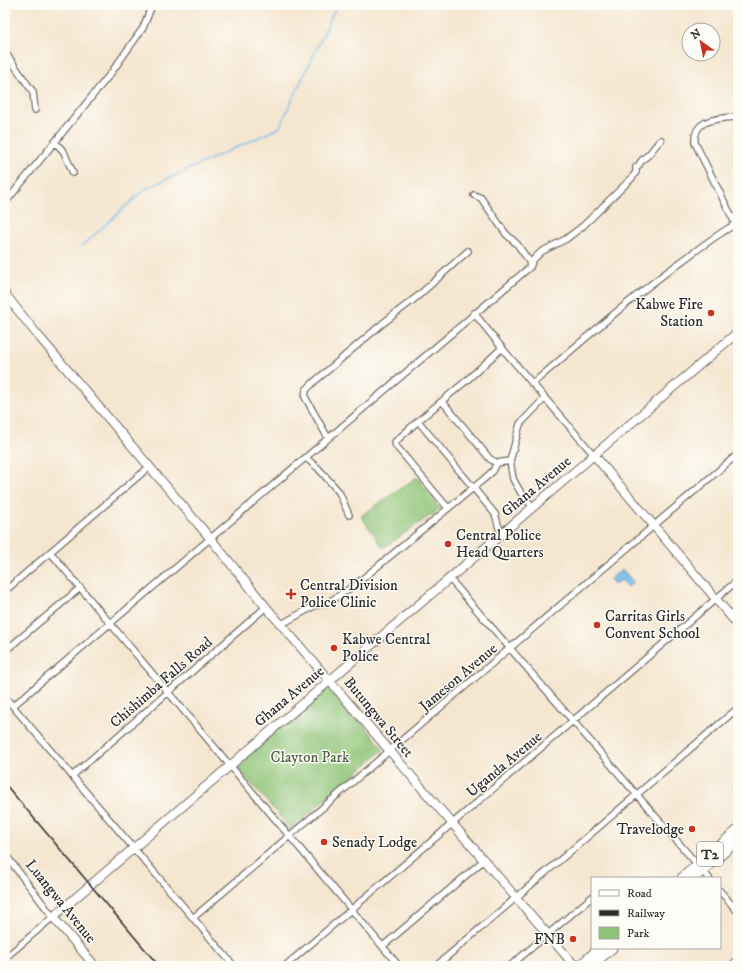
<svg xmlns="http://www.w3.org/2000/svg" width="743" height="971" font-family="'IM FELL DW Pica',serif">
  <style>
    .green { fill: #8ec376; stroke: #5c7750 }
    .water { fill: #71bbea; stroke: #4e738a }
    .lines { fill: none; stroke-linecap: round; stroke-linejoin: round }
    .stream { stroke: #71bbea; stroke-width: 1.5 }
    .minor-casing { stroke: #726c65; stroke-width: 8 }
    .secondary-casing { stroke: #726c65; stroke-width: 10 }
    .trunk-casing { stroke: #726c65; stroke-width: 11 }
    .minor { stroke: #fff; stroke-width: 5.5 }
    .secondary { stroke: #fff; stroke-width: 8 }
    .trunk { stroke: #fff; stroke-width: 9 }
    .rail { stroke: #2b2b2b; stroke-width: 1.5 }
    .poi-dot { fill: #c8321e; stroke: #fdfcf7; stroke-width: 1.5 }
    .labels { text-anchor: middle; stroke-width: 3; stroke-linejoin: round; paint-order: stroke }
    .shield { fill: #fdfcf7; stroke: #6a6a68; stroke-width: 1 }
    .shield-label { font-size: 14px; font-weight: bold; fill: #2b2b2b }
    .poi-label { font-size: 15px; fill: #2b2b2b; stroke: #fdfcf7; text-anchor: start }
    .street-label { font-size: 15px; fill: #2b2b2b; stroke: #fdfcf7 }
    .park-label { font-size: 15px; fill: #4e6045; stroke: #fdfcf7 }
  </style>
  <rect width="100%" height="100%" fill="#fdfcf7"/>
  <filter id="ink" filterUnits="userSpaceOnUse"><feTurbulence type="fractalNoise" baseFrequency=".025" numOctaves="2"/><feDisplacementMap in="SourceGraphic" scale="8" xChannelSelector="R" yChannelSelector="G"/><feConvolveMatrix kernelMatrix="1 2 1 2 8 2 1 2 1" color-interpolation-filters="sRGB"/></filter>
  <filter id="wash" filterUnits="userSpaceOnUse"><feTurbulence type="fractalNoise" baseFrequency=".012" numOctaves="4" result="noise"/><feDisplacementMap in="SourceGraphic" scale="16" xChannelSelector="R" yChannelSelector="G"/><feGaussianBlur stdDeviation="0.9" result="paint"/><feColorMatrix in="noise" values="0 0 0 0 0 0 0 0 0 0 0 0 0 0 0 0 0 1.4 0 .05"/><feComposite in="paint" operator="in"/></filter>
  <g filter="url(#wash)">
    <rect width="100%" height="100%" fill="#f5e6d0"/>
    <!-- green -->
    <path class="green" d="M 417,477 L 440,509 L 383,548 L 361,516 Z
      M 329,685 L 384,749 L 291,829 L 236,766 Z"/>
    <!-- water -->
    <path class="water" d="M 622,569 L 633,582 L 628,587 L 621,580 L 615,585 L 610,579 Z"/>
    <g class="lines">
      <!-- stream -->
      <path class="stream" d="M 82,246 L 145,189 L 279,128 L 337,5"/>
    </g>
  </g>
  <g filter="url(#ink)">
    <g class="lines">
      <!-- minor casing -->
      <g class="minor-casing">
        <path id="minor" d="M 5,52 L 33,92 L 35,110
          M 738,116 C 721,120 693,116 695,143 L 738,229
          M 55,142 L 64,152 L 73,173
          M 474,195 L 481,198 L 506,234 L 517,244 L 529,261 L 530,267
          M 5,203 L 111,73 L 143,28 L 152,5
          M 474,313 L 507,354 L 594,455
          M 532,384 C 580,343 627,301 678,264 C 696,251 718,233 738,223
          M 442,401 L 490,459 L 497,463 L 510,461
          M 418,421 L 495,514 L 499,528 L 503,533
          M 328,438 L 305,397 L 306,390 L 314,382 L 382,324 L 418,296 L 468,251
          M 306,458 L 318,468 L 339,492 L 349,515
          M 533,507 L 521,493 L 513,479 L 510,461 L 520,424 L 545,398
          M 448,508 L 396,446 L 395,442 L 418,421 L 466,381 L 502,348
          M 50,552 L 399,966
          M 449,578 L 709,878
          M 5,591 L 149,467
          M 282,624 L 314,606 L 329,602 L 355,585 L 484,479 L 493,471 L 497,463
          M 5,651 L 80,588
          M 5,697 L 234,966
          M 13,706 L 530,267 L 533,260 L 541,252 L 566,239 L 583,226 L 632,178 L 636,172 L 636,167 L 639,165 C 641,159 647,157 650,153 C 654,148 656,144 661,140
          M 72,776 L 266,607
          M 5,854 L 53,917 L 5,958
          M 720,891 L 738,912
          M 193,918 L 738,454
          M 383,946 L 484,860
          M 285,966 L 738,580
          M 436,966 L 738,708
          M 510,966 L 592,897"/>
      </g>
      <!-- secondary casing -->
      <g class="secondary-casing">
        <path id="secondary" d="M 5,294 L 36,333 L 210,538 L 266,607 L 575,966
          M 594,455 L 738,625
          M 95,966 L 53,917 L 738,332
          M 732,966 L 738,961"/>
      </g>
      <!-- trunk casing -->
      <g class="trunk-casing">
        <path id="trunk" d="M 682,878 L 738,830
          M 694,878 L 738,840
          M 579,966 L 600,948
          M 591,966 L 612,948"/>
      </g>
      <!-- minor -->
      <use href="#minor" class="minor"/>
      <!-- secondary -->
      <use href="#secondary" class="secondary"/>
      <!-- trunk -->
      <use href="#trunk" class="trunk"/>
      <!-- rail -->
      <path class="rail" d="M 5,784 L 159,966"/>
    </g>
  </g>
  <!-- markers -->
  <g class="poi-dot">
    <circle cx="711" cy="313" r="4"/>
    <circle cx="448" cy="544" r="4"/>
    <path d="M289 588h4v4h4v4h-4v4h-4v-4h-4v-4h4z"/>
    <circle cx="597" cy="625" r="4"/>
    <circle cx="334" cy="648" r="4"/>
    <circle cx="692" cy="829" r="4"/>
    <circle cx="324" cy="842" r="4"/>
    <circle cx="573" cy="939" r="4"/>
  </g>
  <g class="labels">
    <!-- shield labels -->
    <rect class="shield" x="697" y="842" width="26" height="24" rx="3"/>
    <g class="shield-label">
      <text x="710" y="859">T2</text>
    </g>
    <!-- poi labels -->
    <g class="poi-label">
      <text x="703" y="309" text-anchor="end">Kabwe Fire<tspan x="703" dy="17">Station</tspan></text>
      <text x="456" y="540">Central Police<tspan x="456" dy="17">Head Quarters</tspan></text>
      <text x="300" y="590">Central Division<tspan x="300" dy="17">Police Clinic</tspan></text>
      <text x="605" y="621">Carritas Girls<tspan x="605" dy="17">Convent School</tspan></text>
      <text x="342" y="644">Kabwe Central<tspan x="342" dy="17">Police</tspan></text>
      <text x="684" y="834" text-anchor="end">Travelodge</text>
      <text x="332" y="847">Senady Lodge</text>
      <text x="565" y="944" text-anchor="end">FNB</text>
    </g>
    <!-- street labels -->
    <g class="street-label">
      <text transform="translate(536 486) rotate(-40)" y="5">Ghana Avenue</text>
      <text transform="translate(458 677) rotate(-40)" y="5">Jameson Avenue</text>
      <text transform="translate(161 682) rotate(-41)" y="5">Chishimba Falls Road</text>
      <text transform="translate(289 696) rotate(-40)" y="5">Ghana Avenue</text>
      <text transform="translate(379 717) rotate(50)" y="5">Butungwa Street</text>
      <text transform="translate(504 764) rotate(-40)" y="5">Uganda Avenue</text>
      <text transform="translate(61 901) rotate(51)" y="5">Luangwa Avenue</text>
    </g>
    <!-- park labels -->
    <g class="park-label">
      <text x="310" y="762">Clayton Park</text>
    </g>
  </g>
  <!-- margin -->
  <rect width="743" height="971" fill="none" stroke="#fdfcf7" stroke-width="20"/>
  <!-- legend -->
  <rect x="591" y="877" width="130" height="72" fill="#fdfcf7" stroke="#a9a8a5"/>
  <rect x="599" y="890" width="20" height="6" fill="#ffffff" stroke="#a9a8a5"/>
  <text x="627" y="897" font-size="12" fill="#2b2b2b">Road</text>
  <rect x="599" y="910" width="20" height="6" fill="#2b2b2b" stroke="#a9a8a5"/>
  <text x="627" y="917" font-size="12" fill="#2b2b2b">Railway</text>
  <rect x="599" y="927" width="20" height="12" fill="#8ec376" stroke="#a9a8a5"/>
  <text x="627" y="937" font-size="12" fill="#2b2b2b">Park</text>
  <!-- north arrow -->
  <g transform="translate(701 42) rotate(327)"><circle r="19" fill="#fdfcf7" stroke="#a9a8a5"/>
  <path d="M0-3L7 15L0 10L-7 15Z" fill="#c8321e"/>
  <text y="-6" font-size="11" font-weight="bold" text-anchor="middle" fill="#2b2b2b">N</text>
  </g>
</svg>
